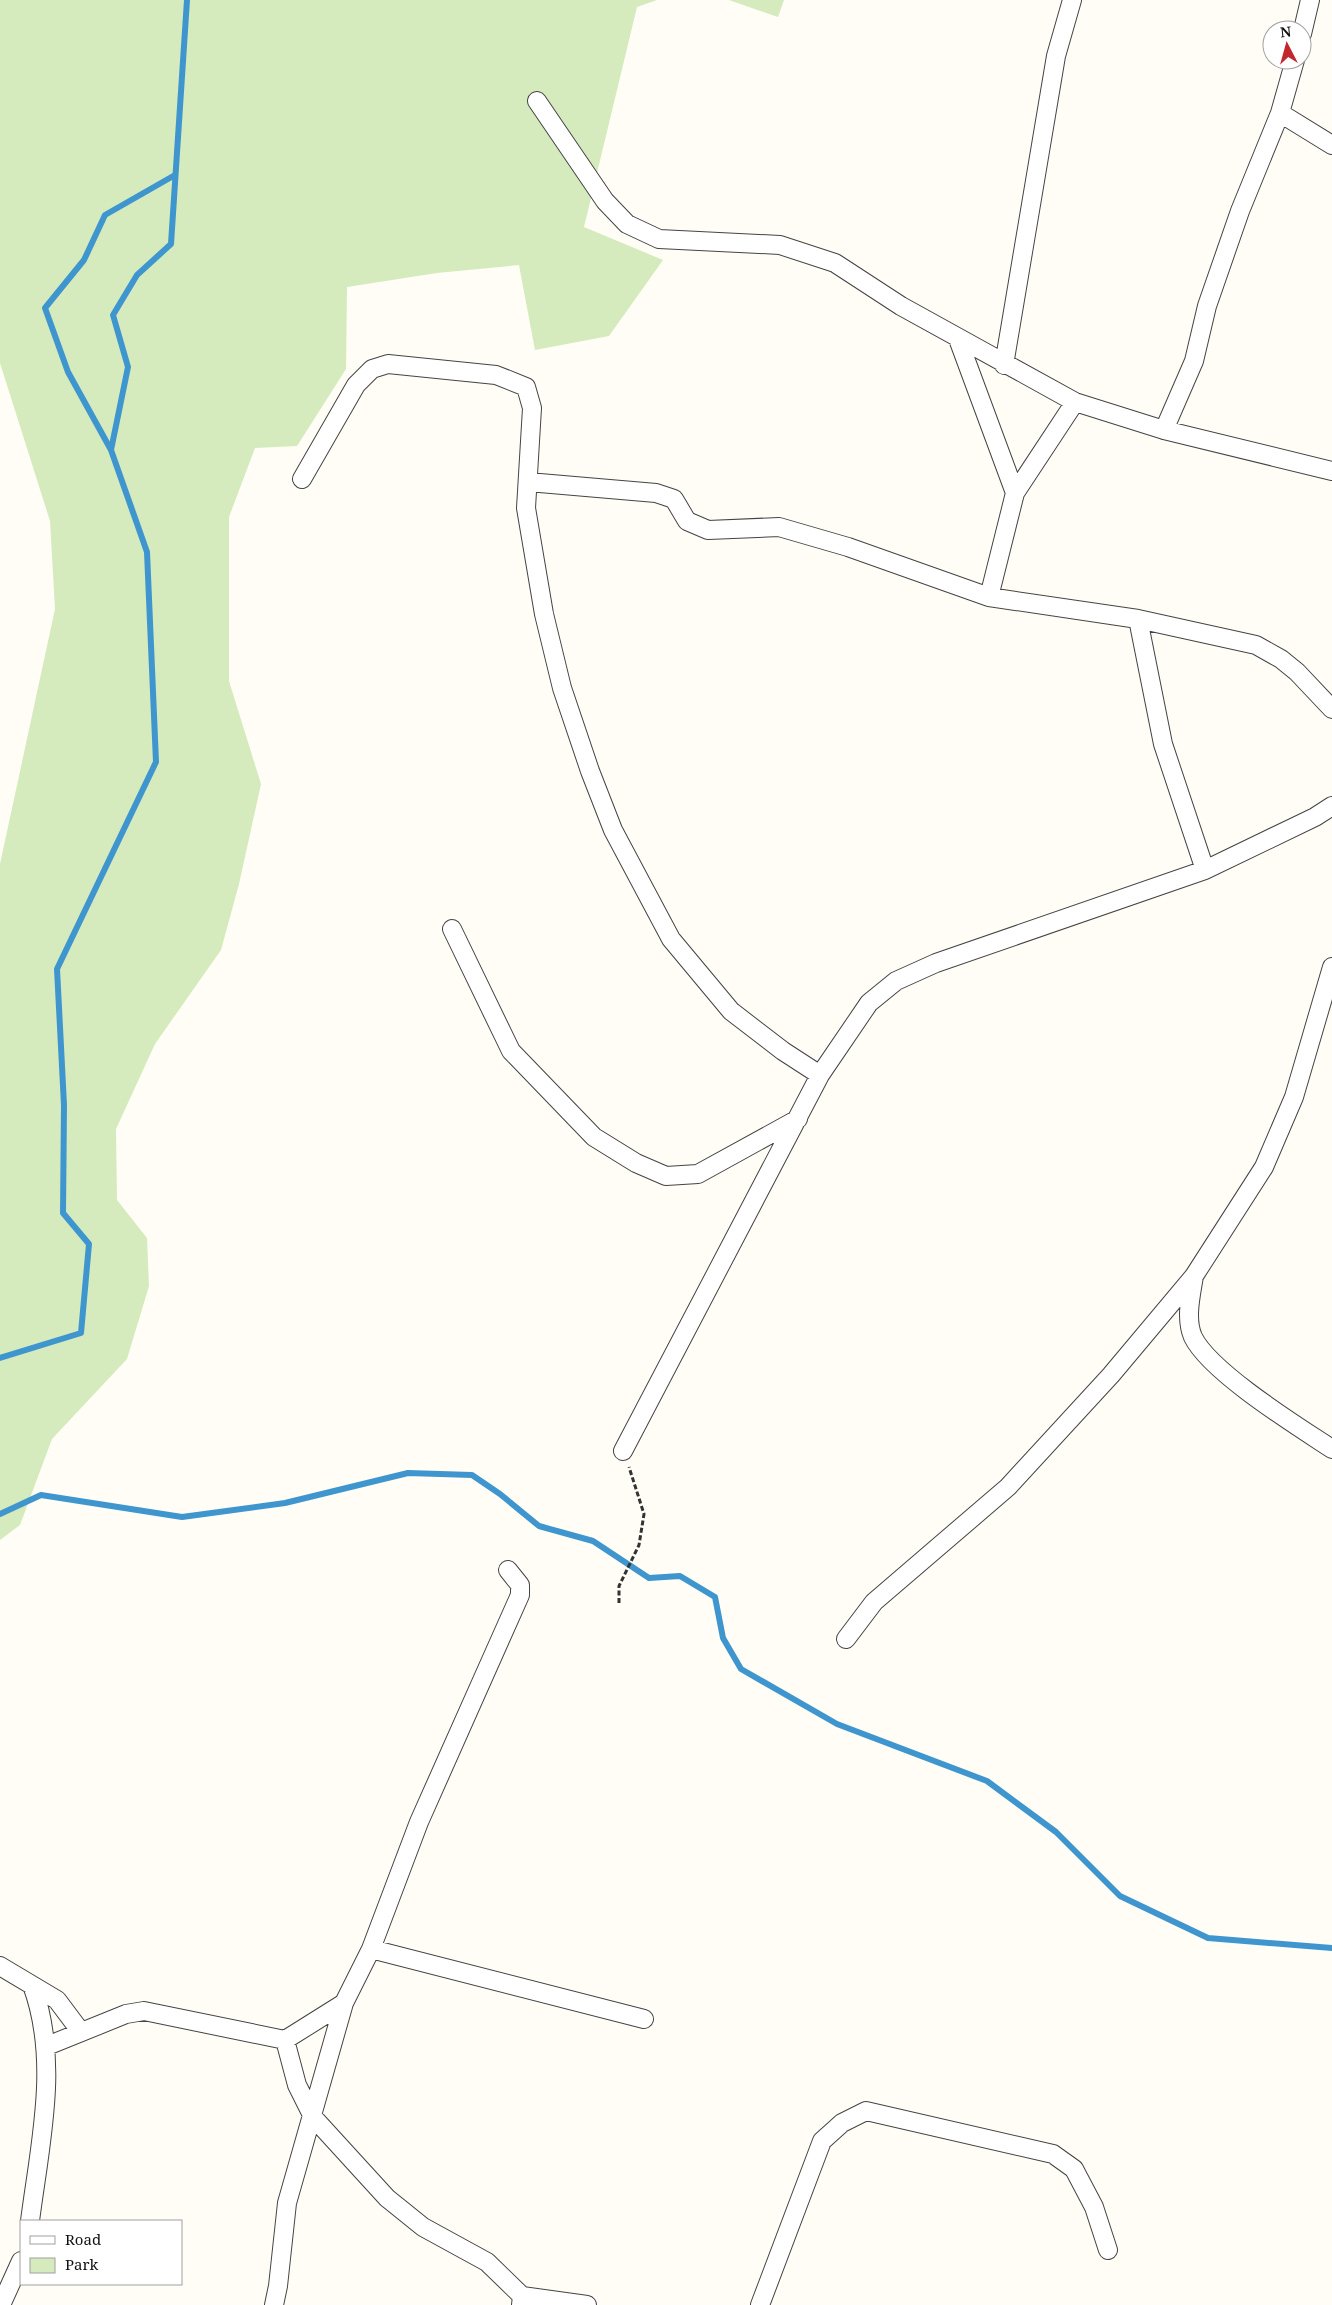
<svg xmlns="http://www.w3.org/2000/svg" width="1332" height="2305" font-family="'Noto Serif',serif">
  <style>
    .green { fill: #d5ebbd }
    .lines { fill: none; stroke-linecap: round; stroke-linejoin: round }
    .stream { stroke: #3f96cf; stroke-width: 6 }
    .minor-casing { stroke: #444; stroke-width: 20 }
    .path { stroke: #333; stroke-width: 3; stroke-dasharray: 5 2.5; stroke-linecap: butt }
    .minor { stroke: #fff; stroke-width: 18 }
  </style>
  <rect width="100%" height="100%" fill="#fffdf5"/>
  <!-- green -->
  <path class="green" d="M 0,0 L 657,0 L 637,7 L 584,227 L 663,260 L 609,336 L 535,350 L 519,265 L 437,273 L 347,287 L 346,369 L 297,446 L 255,448 L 229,517 L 229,681 L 261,784 L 239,884 L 221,950 L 155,1044 L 116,1129 L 117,1200 L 147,1238 L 149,1286 L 127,1359 L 52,1439 L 20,1525 L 0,1540 L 0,864 L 55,609 L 50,521 L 0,363 Z
    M 729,0 L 784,0 L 778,17 Z"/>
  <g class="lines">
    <!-- stream -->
    <path class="stream" d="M 111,450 L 68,372 L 45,308 L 84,260 L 105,215 L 175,175
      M 0,1358 L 81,1333 L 89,1244 L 63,1213 L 64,1105 L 57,969 L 156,762 L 147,552 L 111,450 L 128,367 L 113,315 L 137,275 L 171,244 L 187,0
      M 0,1514 L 41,1495 L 182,1517 L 285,1503 L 408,1473 L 472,1475 L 500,1494 L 539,1526 L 593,1541 L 649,1578 L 680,1576 L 715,1597 L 723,1638 L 741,1669 L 837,1724 L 987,1781 L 1056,1832 L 1120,1896 L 1208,1938 L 1332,1948"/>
    <!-- minor casing -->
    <g class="minor-casing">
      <path id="minor" d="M 1302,34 L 1310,0
        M 537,101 L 605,201 L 627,224 L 659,239 L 780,245 L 835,263 L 901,306 L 1075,402 L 1164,430 L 1332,471
        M 1280,113 L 1332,145
        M 958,339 L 1015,493
        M 1004,365 L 1056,56 L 1072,0
        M 1164,430 L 1194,361 L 1207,306 L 1240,211 L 1280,113 L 1295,60
        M 302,479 L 356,385 L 372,369 L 388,364 L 496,375 L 526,387 L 532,408 L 526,508 L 544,614 L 562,688 L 590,771 L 613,830 L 671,939 L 731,1011 L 783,1051 L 820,1075
        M 528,482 L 656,493 L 674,499 L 687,521 L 708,530 L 779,527 L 848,547 L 989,597 L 1138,619 L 1256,645 L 1281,659 L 1297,672 L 1332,709
        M 989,597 L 1015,493 L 1075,402
        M 1138,619 L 1163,744 L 1205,870
        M 452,929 L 511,1051 L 594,1137 L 636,1163 L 666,1176 L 698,1174 L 798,1119
        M 1194,1276 C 1191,1295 1185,1319 1193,1337 C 1210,1372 1297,1426 1332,1449
        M 623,1451 L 820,1075 L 869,1003 L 896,981 L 936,963 L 1205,870 L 1315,817 L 1332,806
        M 846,1639 L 874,1602 L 1008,1487 L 1111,1375 L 1194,1276 L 1264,1167 L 1294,1097 L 1332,967
        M 371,1949 L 644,2019
        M 0,1966 L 57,2000 L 81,2032
        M 285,2040 L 297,2085 L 313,2117 L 387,2198 L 423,2227 L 487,2262 L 522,2296
        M 47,2046 L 126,2014 L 144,2011 L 285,2040 L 344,2003
        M 30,2221 C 40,2143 60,2061 32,1985
        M 1,2305 L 21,2261
        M 274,2305 L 278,2286 L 287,2203 L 344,2003 L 371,1949 L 419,1822 L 520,1595 L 520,1585 L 508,1570
        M 521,2305 L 522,2296 L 587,2305
        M 760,2305 L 822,2141 L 842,2123 L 866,2111 L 1053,2154 L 1074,2169 L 1094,2207 L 1108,2250"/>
    </g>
    <!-- path -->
    <path class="path" d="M 619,1603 L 619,1586 L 639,1545 L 644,1514 L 629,1467"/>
    <!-- minor -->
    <use href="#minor" class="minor"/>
  </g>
  <!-- legend -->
  <rect x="20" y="2220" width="162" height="65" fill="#ffffff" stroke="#a0a0a0"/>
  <rect x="30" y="2236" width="25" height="8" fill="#ffffff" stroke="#a0a0a0"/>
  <text x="65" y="2245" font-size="15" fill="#111111">Road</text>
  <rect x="30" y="2258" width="25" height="15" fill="#d5ebbd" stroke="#a0a0a0"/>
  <text x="65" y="2270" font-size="15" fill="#111111">Park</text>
  <!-- north arrow -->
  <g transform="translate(1287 45) rotate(354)"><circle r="24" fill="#ffffff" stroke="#a0a0a0"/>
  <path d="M0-4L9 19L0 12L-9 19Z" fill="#c4262e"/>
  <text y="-8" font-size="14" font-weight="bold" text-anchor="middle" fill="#111111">N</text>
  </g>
</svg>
